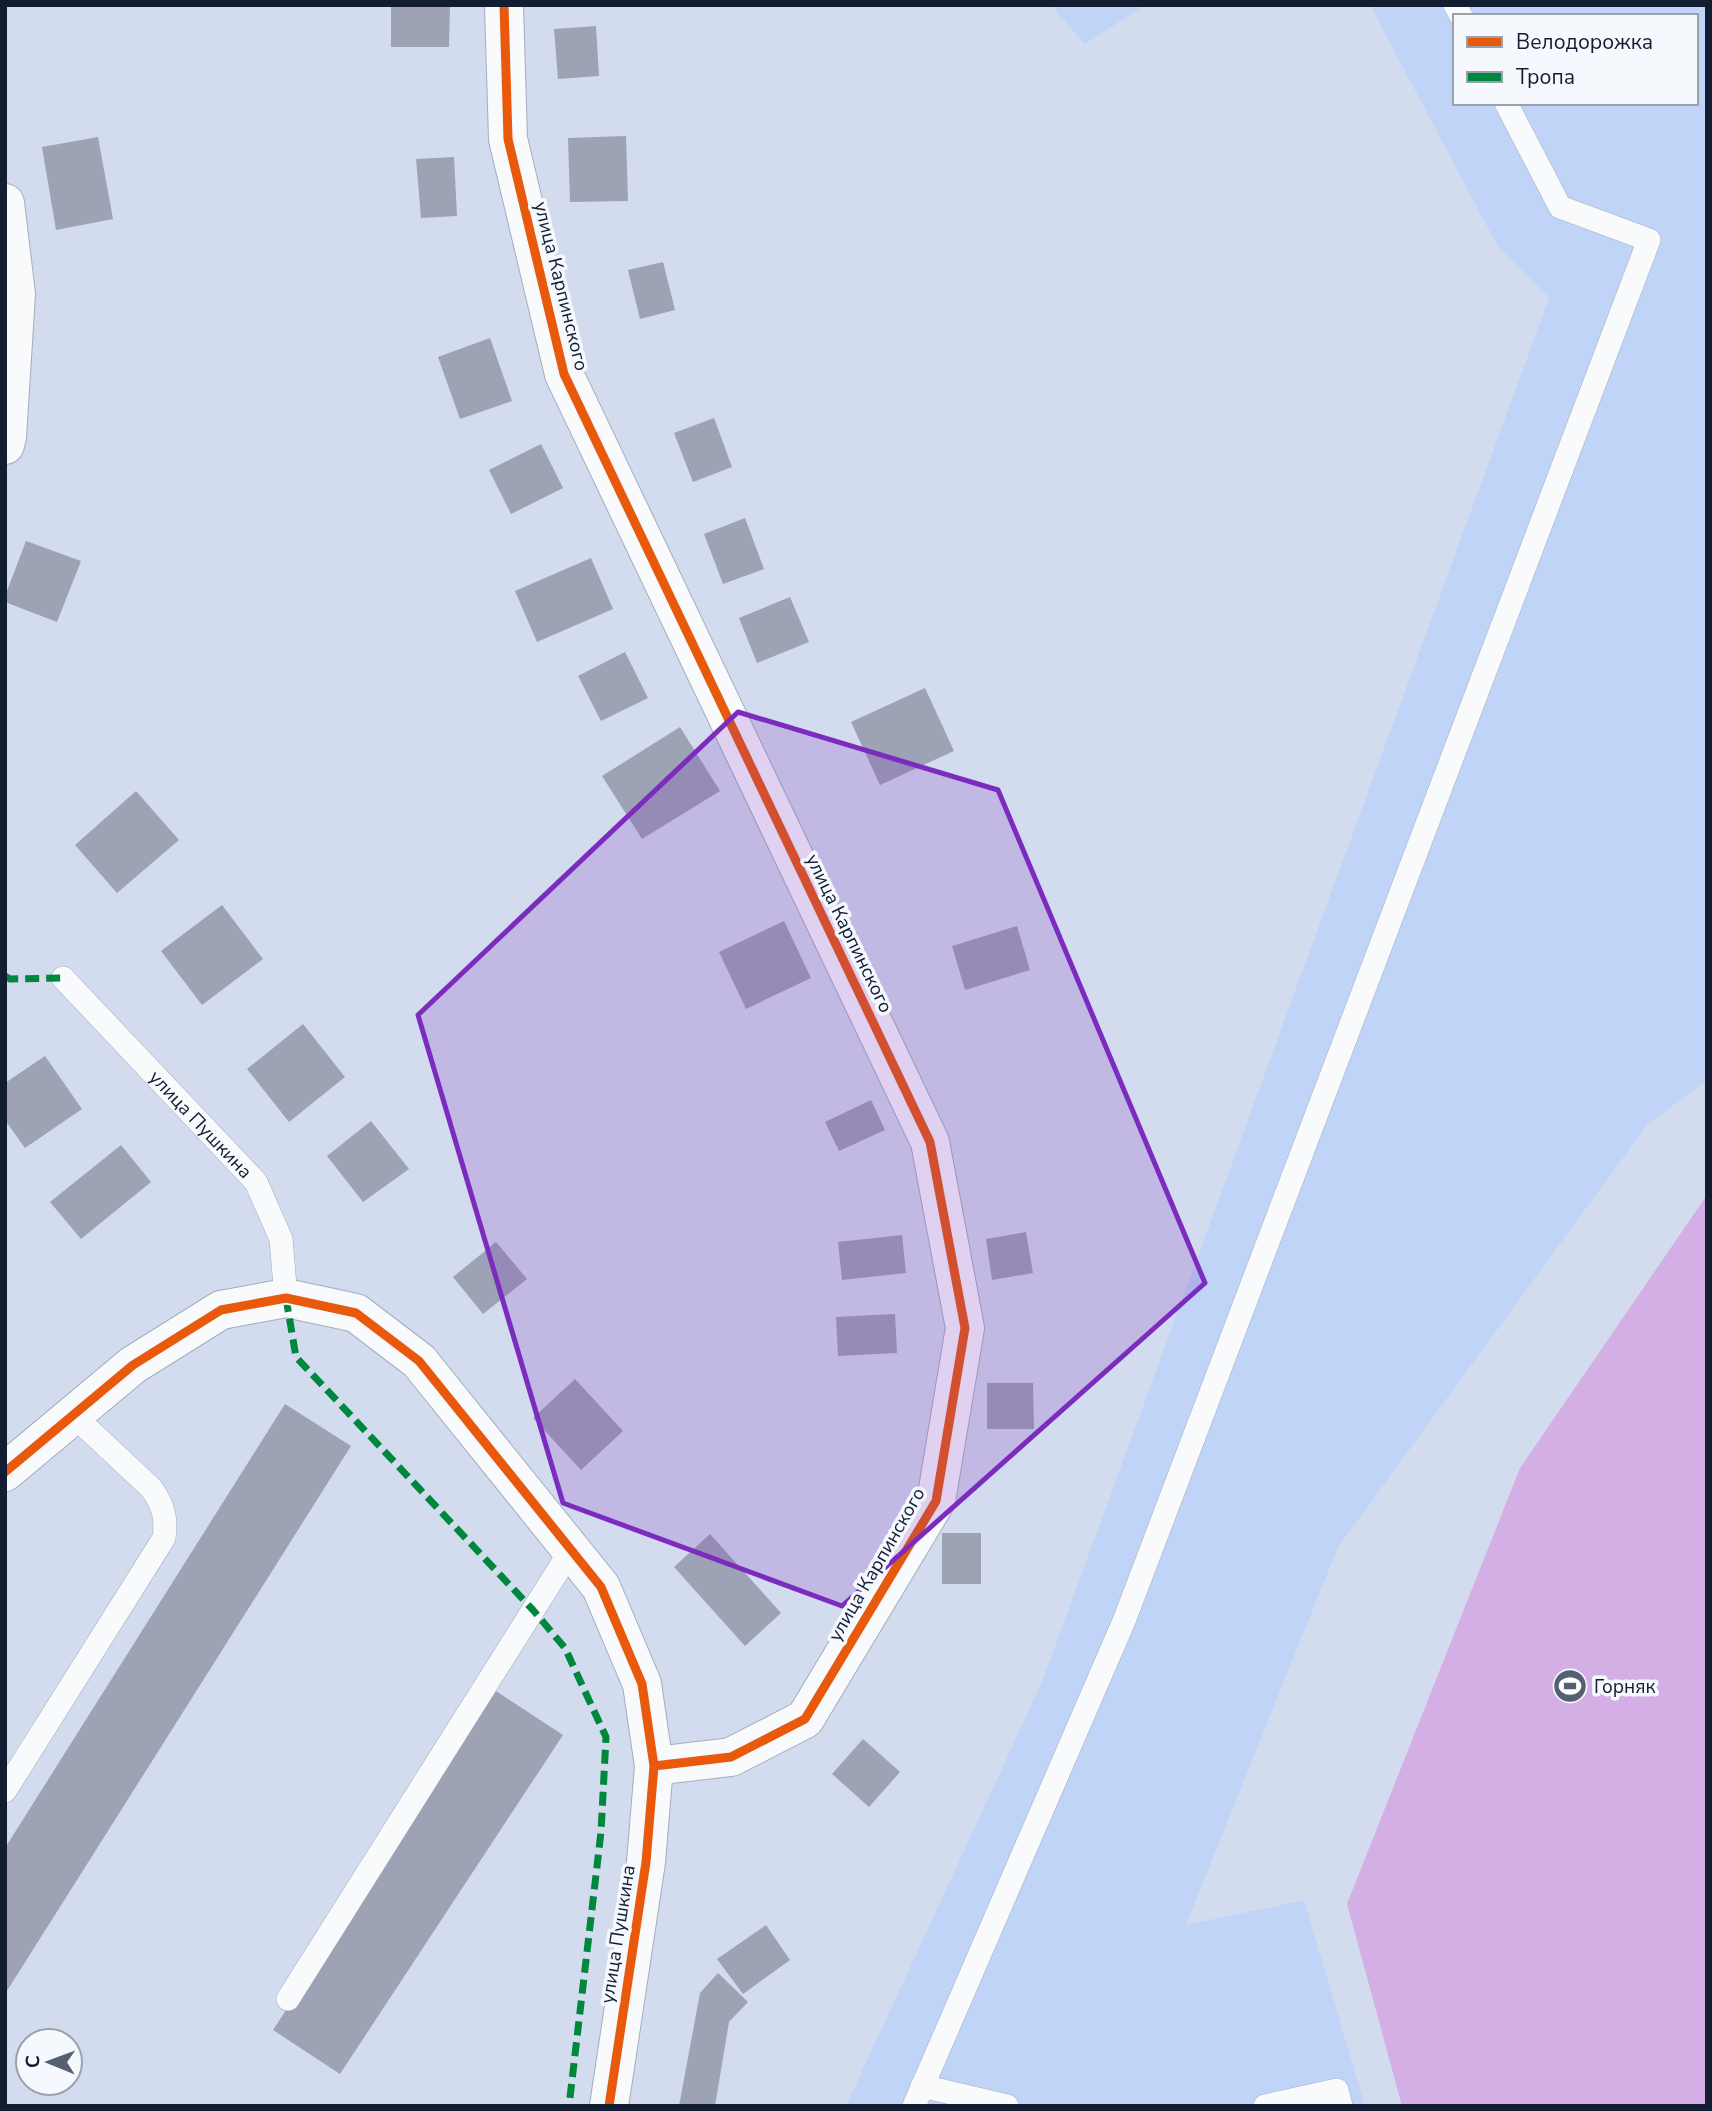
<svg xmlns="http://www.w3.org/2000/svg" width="1712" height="2111" font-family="'Nunito Sans',sans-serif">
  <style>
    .built { fill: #c0d4f7; fill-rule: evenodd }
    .park { fill: #d3afe5 }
    .building { fill: #9da2b4 }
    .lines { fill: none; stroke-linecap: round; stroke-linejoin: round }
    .lane-casing { stroke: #a4adbf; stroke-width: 24 }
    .street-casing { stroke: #a4adbf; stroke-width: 40 }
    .lane { stroke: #f8fafc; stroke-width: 23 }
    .street { stroke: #f8fafc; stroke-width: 38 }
    .quiet { stroke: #00873e; stroke-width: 7; stroke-dasharray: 14 7; stroke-linecap: butt }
    .cycleway-casing { stroke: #f5f9fe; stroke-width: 13 }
    .cycleway { stroke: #e8590c; stroke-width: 9 }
    .marked { fill: #7b2cbf; fill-opacity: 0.2; stroke: #7b2cbf; stroke-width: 5; stroke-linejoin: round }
    .labels { text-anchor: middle; stroke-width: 7; stroke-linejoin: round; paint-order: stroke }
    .street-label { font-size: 19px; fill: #121d31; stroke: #f5f9fe }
    .poi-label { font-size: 19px; fill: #121d31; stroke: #f5f9fe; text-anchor: start }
  </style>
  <rect width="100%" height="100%" fill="#d2dcee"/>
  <!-- built -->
  <path class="built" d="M 1051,5 L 1145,5 L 1085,44 Z
    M 1370,5 L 1707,5 L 1707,1080 L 1647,1125 L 1338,1547 L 1186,1925 L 1304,1900 L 1365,2106 L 846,2106 L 1042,1682 L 1549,298 L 1497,245 ZM 1455,16 L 1696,16 L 1696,103 L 1455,103 Z"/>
  <!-- park -->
  <path class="park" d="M 1707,1195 L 1707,2106 L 1402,2106 L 1347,1904 L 1520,1468 Z"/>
  <!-- building -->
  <path class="building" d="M 391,5 L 450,5 L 449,47 L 391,47 Z
    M 596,26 L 599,76 L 558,79 L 554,29 Z
    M 626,136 L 628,201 L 570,202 L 568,138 Z
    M 98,137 L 113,219 L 56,230 L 42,147 Z
    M 454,157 L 457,216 L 421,218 L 416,159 Z
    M 663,262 L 675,310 L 640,319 L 628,270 Z
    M 490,338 L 512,401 L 460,419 L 438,357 Z
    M 714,418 L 732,467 L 693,482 L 674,433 Z
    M 541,444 L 563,488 L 511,514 L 489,470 Z
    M 745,518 L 764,569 L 723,584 L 704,534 Z
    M 26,541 L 81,561 L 57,622 L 5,602 L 5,596 Z
    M 591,558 L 613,609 L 537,642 L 515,591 Z
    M 790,597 L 809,642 L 757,663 L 739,618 Z
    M 625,652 L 648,698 L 601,721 L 578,676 Z
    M 925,688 L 954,751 L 880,785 L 851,722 Z
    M 680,727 L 720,791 L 642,839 L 602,776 Z
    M 136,791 L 179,840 L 117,893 L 75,845 Z
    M 222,905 L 263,959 L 202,1005 L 161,951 Z
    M 784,921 L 811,978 L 746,1009 L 719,952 Z
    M 1017,926 L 1030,970 L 965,990 L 952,946 Z
    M 303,1024 L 345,1077 L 289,1122 L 247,1069 Z
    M 45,1056 L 82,1109 L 25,1148 L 5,1120 L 5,1083 Z
    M 871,1100 L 885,1130 L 839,1151 L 825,1122 Z
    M 371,1121 L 409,1169 L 363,1202 L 327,1156 Z
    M 121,1145 L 151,1182 L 81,1239 L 50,1202 Z
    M 1026,1232 L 1033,1273 L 992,1280 L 986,1239 Z
    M 902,1235 L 906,1273 L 842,1280 L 838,1242 Z
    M 496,1242 L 527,1279 L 483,1314 L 453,1277 Z
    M 895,1314 L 897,1353 L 838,1356 L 836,1317 Z
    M 575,1379 L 623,1431 L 581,1470 L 533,1418 Z
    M 987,1383 L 1033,1383 L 1034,1429 L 987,1429 Z
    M 285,1404 L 351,1446 L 5,1994 L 5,1848 Z
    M 942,1533 L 981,1533 L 981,1584 L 942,1584 Z
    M 710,1534 L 781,1613 L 745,1646 L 674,1567 Z
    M 496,1691 L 563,1735 L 340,2074 L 273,2030 Z
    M 863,1739 L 900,1772 L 869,1807 L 832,1774 Z
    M 766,1925 L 790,1960 L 743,1994 L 717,1959 Z
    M 718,1973 L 748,2002 L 729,2022 L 715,2106 L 679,2106 L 700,1993 Z"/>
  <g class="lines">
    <!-- lane casing -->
    <g class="lane-casing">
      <g id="lane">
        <path d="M 1455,5 L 1461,16"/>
        <path id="s1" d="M 63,978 L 256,1182 L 281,1239 L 286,1298"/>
        <path d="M 5,1791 L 164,1538 C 167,1518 163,1504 151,1488 L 72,1414"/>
        <path d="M 288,1999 L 571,1550"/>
        <path d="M 922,2086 L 1007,2106"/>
        <path d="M 914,2106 L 1124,1621 L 1649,240 L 1560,207 L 1506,103"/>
        <path d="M 1265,2106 L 1337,2090 L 1341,2106"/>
      </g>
    </g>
    <!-- street casing -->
    <g class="street-casing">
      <path id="street" d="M 504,5 L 508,139 L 564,374 L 930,1142 L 965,1328 L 936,1501 L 805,1719 L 731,1757 L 654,1766
        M 5,203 L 16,294 L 7,437 L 5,445
        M 5,1472 L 133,1365 L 221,1310 L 286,1298 L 356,1313 L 419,1361 L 601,1587 L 642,1684 L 654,1766 L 646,1862 L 609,2106"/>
    </g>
    <!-- lane -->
    <use href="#lane" class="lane"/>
    <!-- street -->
    <use href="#street" class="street"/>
    <!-- quiet -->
    <path class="quiet" d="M 5,976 L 10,979 L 63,978
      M 286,1298 L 296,1357 L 533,1610 L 565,1648 L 606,1737 L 601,1832 L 569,2106"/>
    <!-- cycleway casing -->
    <g class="cycleway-casing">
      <path id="cycleway" d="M 504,5 L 508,139 L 564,374 L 930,1142 L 965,1328 L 936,1501 L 805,1719 L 731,1757 L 654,1766
        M 5,1472 L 133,1365 L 221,1310 L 286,1298 L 356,1313 L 419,1361 L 601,1587 L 642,1684 L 654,1766 L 646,1862 L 609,2106"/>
    </g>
    <!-- cycleway -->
    <use href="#cycleway" class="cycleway"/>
  </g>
  <!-- marked area -->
  <path class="marked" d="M 738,712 L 998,790 L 1205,1283 L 842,1606 L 563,1503 L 418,1015 Z"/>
  <!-- icons -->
  <defs>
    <g id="stadium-disc" transform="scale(1.75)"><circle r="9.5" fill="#556073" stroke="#f5f9fe"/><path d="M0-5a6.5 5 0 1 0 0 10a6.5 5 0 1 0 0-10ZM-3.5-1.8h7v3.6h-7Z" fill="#fff"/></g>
  </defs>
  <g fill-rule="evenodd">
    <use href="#stadium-disc" x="1570" y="1686"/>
  </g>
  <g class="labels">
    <!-- street labels -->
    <g class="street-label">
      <text transform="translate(562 286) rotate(76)" y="7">улица Карпинского</text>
      <text transform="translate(850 933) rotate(64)" y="7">улица Карпинского</text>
      <text dy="7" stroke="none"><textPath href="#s1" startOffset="201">улица Пушкина</textPath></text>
      <text transform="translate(876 1564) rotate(-60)" y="7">улица Карпинского</text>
      <text transform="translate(617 1934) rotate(-81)" y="7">улица Пушкина</text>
    </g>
    <!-- poi labels -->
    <g class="poi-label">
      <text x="1594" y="1693">Горняк</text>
    </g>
  </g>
  <!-- border -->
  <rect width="1712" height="2111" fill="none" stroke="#121d31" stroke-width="14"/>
  <!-- legend -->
  <rect x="1453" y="14" width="245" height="91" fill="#f5f9fe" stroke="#9aa1ac" stroke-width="2"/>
  <rect x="1467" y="37" width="35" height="10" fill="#e8590c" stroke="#9aa1ac" stroke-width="2"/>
  <text x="1516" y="49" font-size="21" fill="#121d31">Велодорожка</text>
  <rect x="1467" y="72" width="35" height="10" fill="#00873e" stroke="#9aa1ac" stroke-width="2"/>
  <text x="1516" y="84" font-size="21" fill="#121d31">Тропа</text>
  <!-- north arrow -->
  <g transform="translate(49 2062) rotate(271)"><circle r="33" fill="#f5f9fe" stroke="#9aa1ac" stroke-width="2"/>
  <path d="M0-5L12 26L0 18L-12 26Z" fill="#556073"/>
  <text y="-10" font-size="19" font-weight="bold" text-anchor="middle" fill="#121d31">С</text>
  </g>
</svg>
